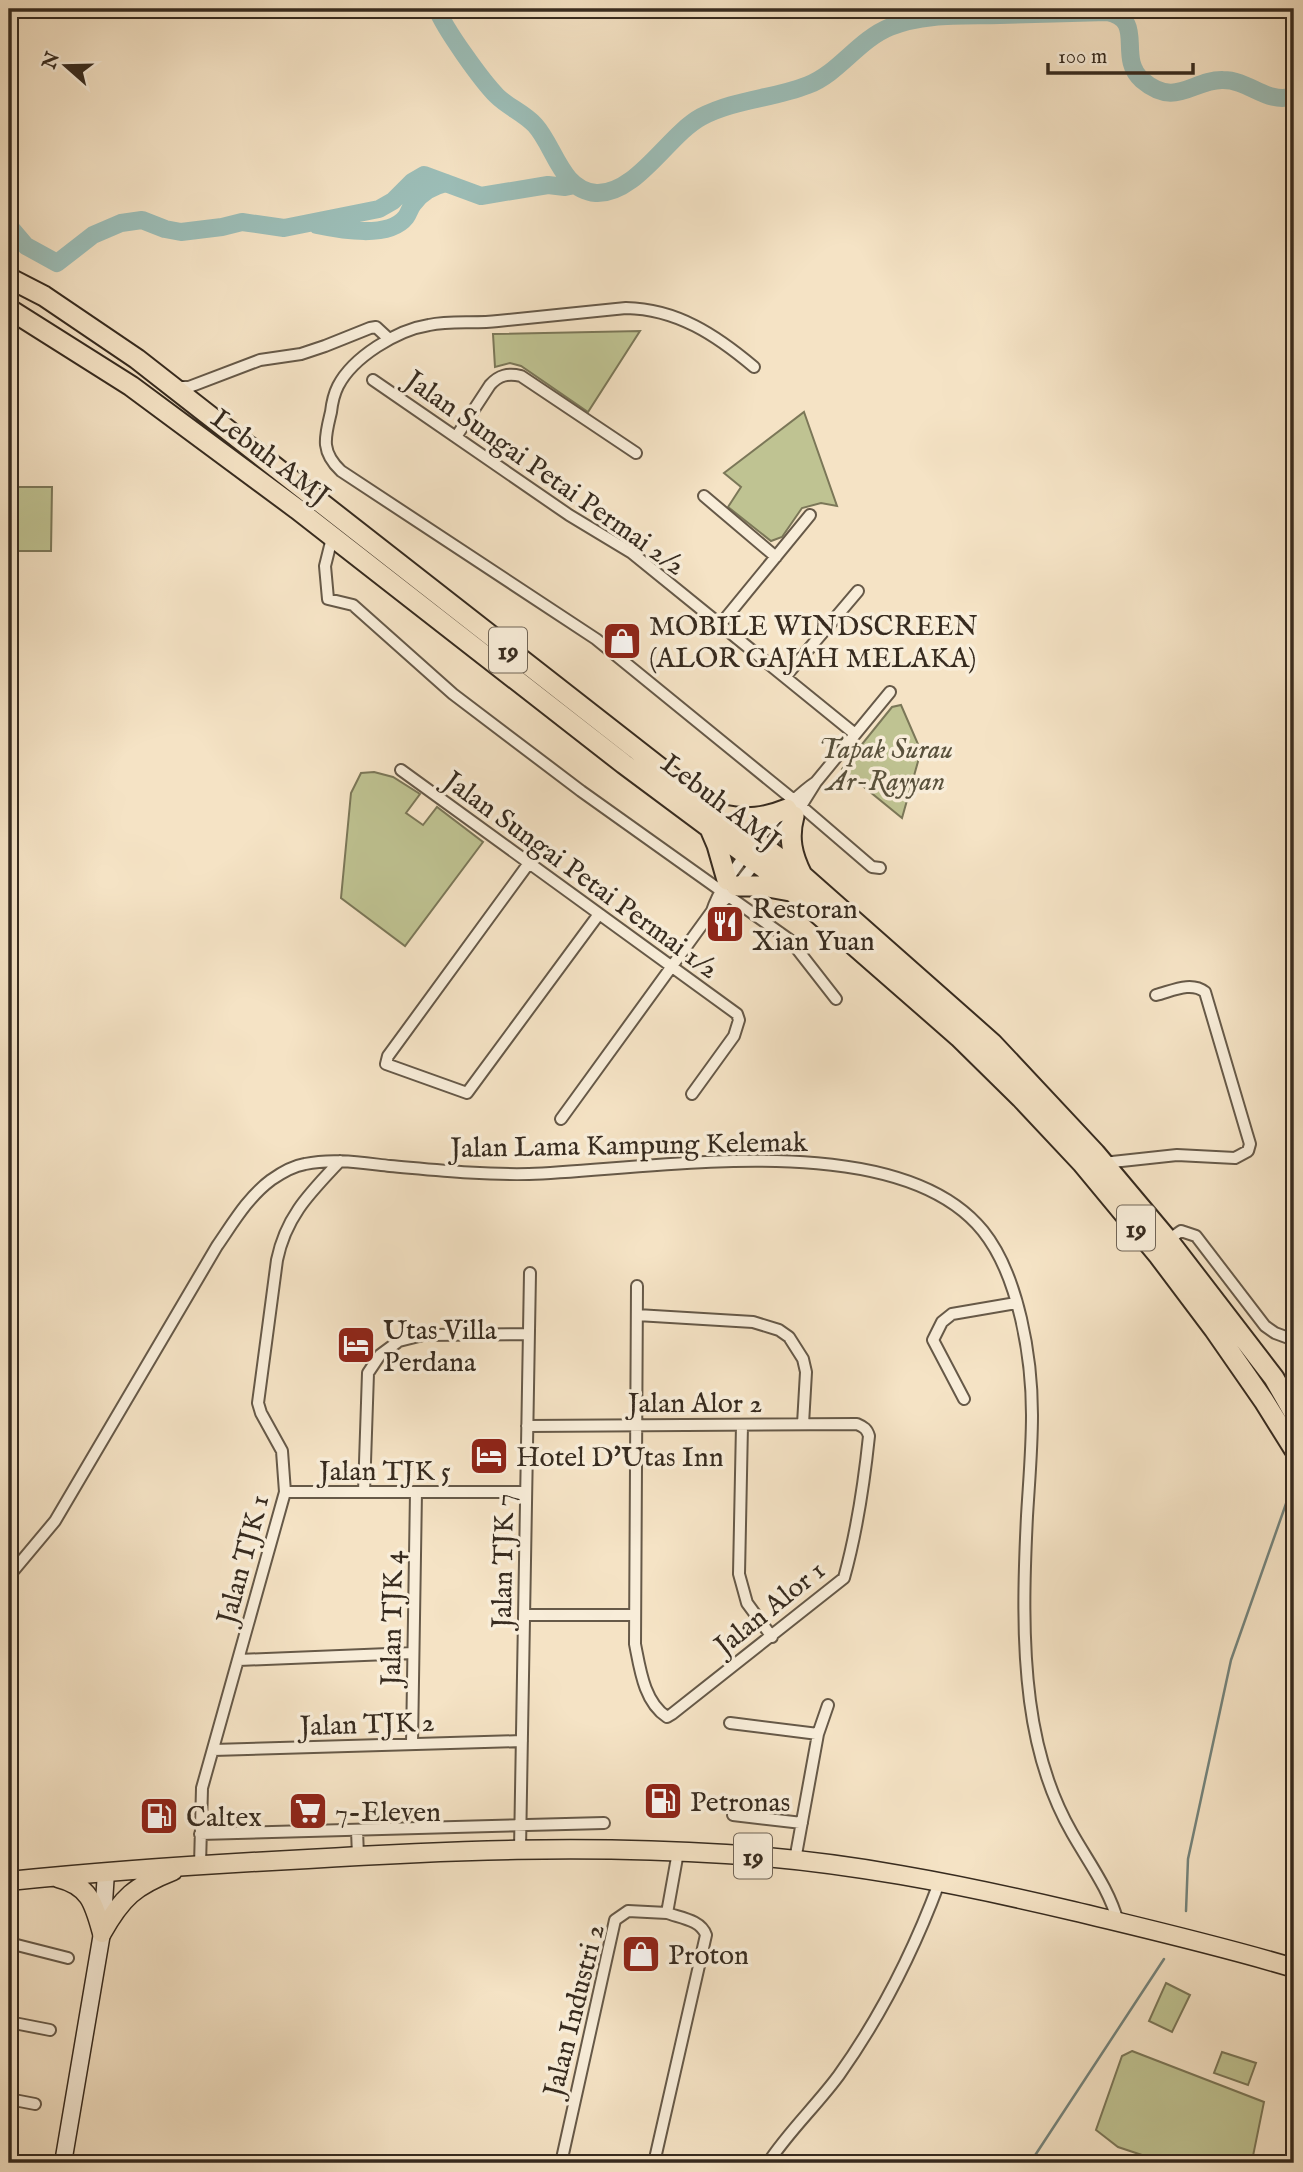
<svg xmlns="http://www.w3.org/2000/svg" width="1303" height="2172" font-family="'IM FELL English',serif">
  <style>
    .green { fill: #bfc392; stroke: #7b7758; stroke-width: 2 }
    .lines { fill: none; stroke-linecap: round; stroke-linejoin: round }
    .stream { stroke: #74837b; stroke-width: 2.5 }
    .river { stroke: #9cbeb8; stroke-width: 18 }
    .street-casing { stroke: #665948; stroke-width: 14 }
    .secondary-casing { stroke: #372b1f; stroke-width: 19 }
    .primary-casing { stroke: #372b1f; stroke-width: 21 }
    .highway-casing { stroke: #372b1f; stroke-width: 23 }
    .street { stroke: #f8edd9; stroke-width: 10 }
    .secondary { stroke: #f8edd9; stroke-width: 16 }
    .primary { stroke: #f5e3c5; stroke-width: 18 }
    .highway { stroke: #f5e3c5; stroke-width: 19 }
    .labels { text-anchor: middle; stroke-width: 7; stroke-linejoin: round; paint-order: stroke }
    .shield { fill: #f8edd9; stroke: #716557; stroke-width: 2 }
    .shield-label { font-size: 26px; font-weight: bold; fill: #372b1f }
    .street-label { font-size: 28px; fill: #372b1f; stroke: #f8edd9 }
    .poi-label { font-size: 28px; fill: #372b1f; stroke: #f8edd9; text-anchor: start }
    .park-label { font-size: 28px; font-style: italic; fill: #59513c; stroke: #f8edd9 }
  </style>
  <rect width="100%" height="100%" fill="#f5e3c5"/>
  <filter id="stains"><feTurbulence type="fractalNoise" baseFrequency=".00286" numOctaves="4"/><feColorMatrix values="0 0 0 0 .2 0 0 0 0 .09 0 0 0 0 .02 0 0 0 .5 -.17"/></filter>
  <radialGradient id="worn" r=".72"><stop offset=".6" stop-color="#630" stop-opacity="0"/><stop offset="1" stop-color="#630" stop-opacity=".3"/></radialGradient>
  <!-- green -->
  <path class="green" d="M 640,331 L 588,412 L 521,366 L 510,363 L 495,367 L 493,334 Z
    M 804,412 L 837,506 L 821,503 L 802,508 L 782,537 L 771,541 L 728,507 L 741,487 L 724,473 Z
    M 12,487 L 52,487 L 51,551 L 11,551 Z
    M 901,705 L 921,751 L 902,818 L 842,769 L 892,707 Z
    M 374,772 L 393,777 L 420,794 L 406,813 L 423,825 L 437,807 L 483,842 L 405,946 L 341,898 L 351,793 L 361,773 Z
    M 1166,1983 L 1190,1995 L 1172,2032 L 1149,2021 Z
    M 1132,2051 L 1264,2102 L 1253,2156 L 1244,2163 L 1166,2163 L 1118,2147 L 1096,2130 L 1122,2056 Z
    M 1222,2052 L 1256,2063 L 1248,2085 L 1214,2073 Z"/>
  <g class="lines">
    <!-- stream -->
    <path class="stream" d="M 1186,1911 L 1188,1859 L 1231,1660 L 1294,1481
      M 1030,2163 L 1164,1959"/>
    <!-- river -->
    <path class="river" d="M 437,9 C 444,28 482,81 497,96 C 508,107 524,113 535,125 C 555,147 561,190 596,193 C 636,195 668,135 701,117 C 735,99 773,99 808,85 C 839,73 858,40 890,27 C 924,13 964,16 1000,15 C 1036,14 1071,13 1107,12 C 1147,20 1116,57 1142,80 C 1176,109 1193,79 1223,80 C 1250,80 1267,105 1294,96
      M 317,225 C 341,230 389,239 406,217 C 409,213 410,207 414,203 C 422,192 433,186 446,183
      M 9,226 L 26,246 L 57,263 L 93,235 L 121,223 L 142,220 L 165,229 L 181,232 L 222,227 L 242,222 L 284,228 L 379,209 L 393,201 L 412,182 L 424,175 L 481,196 L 548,185 L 565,187 L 575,185"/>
    <!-- street casing -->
    <g class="street-casing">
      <path id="street" d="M 754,367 C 716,335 677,309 626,308 C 583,312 541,317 498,321 C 475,324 451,320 429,325 C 397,330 353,357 338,386 C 334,394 332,403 331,412 C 325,437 320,451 341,471 L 596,639 L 801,806 L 872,867 L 880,868
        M 373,380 L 569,515 L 632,553 L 855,734
        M 175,387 L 189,387 L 260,360 L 301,354 L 325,346 L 370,328 L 376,327 L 389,339
        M 456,437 L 490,385 C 499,375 508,373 521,376 L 636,453
        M 704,496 L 776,557
        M 332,538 L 325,566 L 328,599 L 353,605 L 453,694 L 581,791 L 790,940 L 836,999
        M 720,625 L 810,515
        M 785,677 L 858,591
        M 401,770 L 737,1014 L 739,1020 L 734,1036 L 692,1094
        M 529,863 L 388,1056 L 386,1064 L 467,1093 L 599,914
        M 712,911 L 729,896 L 801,806 L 816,782 L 890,692
        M 561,1119 L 712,911 C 723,875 785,803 816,782
        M 1103,1163 L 1177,1155 L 1235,1158 L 1248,1151 L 1250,1144 L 1247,1134 L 1205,992 C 1191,981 1172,991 1156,995
        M 1168,1240 L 1181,1231 L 1196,1236 L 1265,1326 L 1275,1333 L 1294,1340
        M 637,1315 L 753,1322 L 779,1330 L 789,1337 L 803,1359 L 806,1372 L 803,1424
        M 964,1399 L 933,1340 L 942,1322 L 952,1314 L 1016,1303
        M 742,1425 L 739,1574 L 747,1603 L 772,1637
        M 527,1426 C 637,1425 747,1424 857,1424 C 864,1427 867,1429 869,1436 C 864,1484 857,1531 844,1578 L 672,1714 L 667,1717 C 644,1702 640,1669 635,1644 L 637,1286
        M 285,1492 L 526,1492
        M 364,1492 L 368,1373 L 380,1355 L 399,1341 L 423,1335 L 529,1334
        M 9,1576 L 55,1521 L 217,1246 C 233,1223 248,1197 271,1180 C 281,1173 293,1166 305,1164 C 333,1158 362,1163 390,1166 C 436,1170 482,1175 529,1174 C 650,1170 897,1124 983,1231 C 1019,1276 1032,1358 1032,1415 C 1032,1449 1029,1482 1027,1516 C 1024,1577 1022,1640 1030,1701 C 1036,1747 1049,1793 1072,1833 C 1089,1863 1109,1889 1118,1922
        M 524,1615 L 635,1615
        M 239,1660 L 413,1653
        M 730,1723 L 818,1734
        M 412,1744 L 416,1492
        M 213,1750 L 522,1741
        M 733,1815 L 802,1823
        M 357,1830 L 358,1856
        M 200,1834 L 604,1823
        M 520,1849 L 530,1273
        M 795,1860 L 818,1734 L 828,1705
        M 200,1865 L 202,1788 L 285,1492 L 282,1451 L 261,1413 L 258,1403 L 277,1260 C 286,1216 310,1193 340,1161
        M 9,1943 L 68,1958
        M 9,2022 L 50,2030
        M 9,2099 L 35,2104
        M 561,2163 L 615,1920 L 628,1911 L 667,1913
        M 654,2163 L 706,1935 C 701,1920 681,1918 667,1913 L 678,1852
        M 768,2163 C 788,2132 817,2105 839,2075 C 881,2016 914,1950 939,1883"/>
    </g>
    <!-- secondary casing -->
    <g class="secondary-casing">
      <path id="secondary" d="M 63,2163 L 102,1933 L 106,1872"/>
    </g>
    <!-- primary casing -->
    <g class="primary-casing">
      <path id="primary" d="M 58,1878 C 90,1886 94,1904 102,1933
        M 9,1881 C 108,1871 208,1864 308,1859 C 447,1850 587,1845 726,1854 C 843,1861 959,1884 1073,1911 C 1147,1929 1221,1946 1294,1968
        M 102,1933 C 122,1897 135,1886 173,1871"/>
    </g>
    <!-- highway casing -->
    <g class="highway-casing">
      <path id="highway" d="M 9,278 L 44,296 L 137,359 L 719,814 L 802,875 L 992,1043 L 1095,1153 L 1168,1240 L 1274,1378 L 1294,1413
        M 9,309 L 131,386 L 297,509 L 624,764 L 776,877 L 959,1037 L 1021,1098 L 1082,1163 L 1159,1256 L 1214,1329 L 1264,1401 L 1294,1449
        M 723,815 C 747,820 765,818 787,809
        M 794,816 C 788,838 792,855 802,875
        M 711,831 L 717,845 L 727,880
        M 736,886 L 763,886 L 790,891"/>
    </g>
    <!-- street -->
    <use href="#street" class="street"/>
    <!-- secondary -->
    <use href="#secondary" class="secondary"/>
    <!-- primary -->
    <use href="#primary" class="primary"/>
    <!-- highway -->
    <use href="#highway" class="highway"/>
  </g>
  <!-- icons -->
  <defs>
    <g id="shop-square" transform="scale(2.0125)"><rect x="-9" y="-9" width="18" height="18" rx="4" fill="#8f2418" stroke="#f8edd9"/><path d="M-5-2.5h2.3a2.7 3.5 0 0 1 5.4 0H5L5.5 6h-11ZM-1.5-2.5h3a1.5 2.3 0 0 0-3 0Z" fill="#fff"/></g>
    <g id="restaurant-square" transform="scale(2.0125)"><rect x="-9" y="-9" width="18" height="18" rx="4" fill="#8f2418" stroke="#f8edd9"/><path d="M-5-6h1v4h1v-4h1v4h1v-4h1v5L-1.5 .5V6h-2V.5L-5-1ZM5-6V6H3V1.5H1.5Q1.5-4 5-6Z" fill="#fff"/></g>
    <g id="hotel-square" transform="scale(2.0125)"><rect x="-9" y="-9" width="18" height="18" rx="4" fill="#8f2418" stroke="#f8edd9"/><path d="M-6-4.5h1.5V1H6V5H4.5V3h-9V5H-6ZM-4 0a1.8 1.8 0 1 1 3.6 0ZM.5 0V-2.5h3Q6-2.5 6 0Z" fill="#fff"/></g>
    <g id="fuel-square" transform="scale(2.0125)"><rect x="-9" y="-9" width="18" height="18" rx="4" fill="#8f2418" stroke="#f8edd9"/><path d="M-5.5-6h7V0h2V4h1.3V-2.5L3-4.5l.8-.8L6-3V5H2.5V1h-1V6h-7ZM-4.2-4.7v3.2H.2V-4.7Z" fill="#fff"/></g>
    <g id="supermarket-square" transform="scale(2.0125)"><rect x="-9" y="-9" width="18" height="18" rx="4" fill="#8f2418" stroke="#f8edd9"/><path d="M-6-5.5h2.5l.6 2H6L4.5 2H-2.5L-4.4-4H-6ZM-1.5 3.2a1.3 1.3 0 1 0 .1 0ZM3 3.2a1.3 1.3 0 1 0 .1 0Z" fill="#fff"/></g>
  </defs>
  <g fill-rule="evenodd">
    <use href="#shop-square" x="622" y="641"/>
    <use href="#restaurant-square" x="725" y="924"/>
    <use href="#hotel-square" x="356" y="1345"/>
    <use href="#hotel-square" x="489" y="1456"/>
    <use href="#fuel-square" x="663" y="1801"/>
    <use href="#supermarket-square" x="308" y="1811"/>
    <use href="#fuel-square" x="159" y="1816"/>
    <use href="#shop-square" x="641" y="1954"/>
  </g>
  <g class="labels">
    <!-- shield labels -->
    <g class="shield">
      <rect x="489" y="627.5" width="38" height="45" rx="5"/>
      <rect x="1117" y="1205.5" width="38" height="45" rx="5"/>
      <rect x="734" y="1833.5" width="38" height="45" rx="5"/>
    </g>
    <g class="shield-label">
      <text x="508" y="659">19</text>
      <text x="1136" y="1237">19</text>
      <text x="753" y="1865">19</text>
    </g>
    <!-- street labels -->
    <g class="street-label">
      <text transform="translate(271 456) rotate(37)" y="10">Lebuh AMJ</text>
      <text transform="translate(546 472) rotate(35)" y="10">Jalan Sungai Petai Permai 2/2</text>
      <text transform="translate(721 801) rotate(37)" y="10">Lebuh AMJ</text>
      <text transform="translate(582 874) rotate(36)" y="10">Jalan Sungai Petai Permai 1/2</text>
      <text transform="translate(629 1144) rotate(-1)" y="10">Jalan Lama Kampung Kelemak</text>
      <text x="695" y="1412">Jalan Alor 2</text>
      <text x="385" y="1480">Jalan TJK 5</text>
      <text transform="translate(242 1559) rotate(-75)" y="10">Jalan TJK 1</text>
      <text transform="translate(502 1561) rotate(-89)" y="10">Jalan TJK 7</text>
      <text transform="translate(769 1607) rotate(-39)" y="10">Jalan Alor 1</text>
      <text transform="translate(391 1618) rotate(-89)" y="10">Jalan TJK 4</text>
      <text transform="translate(367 1723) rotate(-2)" y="10">Jalan TJK 2</text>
      <text transform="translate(573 2010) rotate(-76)" y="10">Jalan Industri 2</text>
    </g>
    <!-- poi labels -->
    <g class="poi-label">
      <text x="649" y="635">MOBILE WINDSCREEN<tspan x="649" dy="32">(ALOR GAJAH MELAKA)</tspan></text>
      <text x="752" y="918">Restoran<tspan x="752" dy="32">Xian Yuan</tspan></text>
      <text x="383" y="1339">Utas Villa<tspan x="383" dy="32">Perdana</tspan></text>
      <text x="516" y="1466">Hotel D'Utas Inn</text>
      <text x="690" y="1811">Petronas</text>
      <text x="335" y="1821">7-Eleven</text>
      <text x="186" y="1826">Caltex</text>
      <text x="668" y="1964">Proton</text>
    </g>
    <!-- park labels -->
    <g class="park-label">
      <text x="886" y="758">Tapak Surau<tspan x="886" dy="32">Ar-Rayyan</tspan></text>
    </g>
  </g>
  <!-- margin -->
  <rect width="1303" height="2172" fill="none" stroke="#f5e3c5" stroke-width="35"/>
  <rect x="10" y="10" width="1282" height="2151" fill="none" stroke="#372b1f" stroke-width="3.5"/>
  <rect x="18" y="18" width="1268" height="2137" fill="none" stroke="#372b1f" stroke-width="2"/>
  <!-- north arrow -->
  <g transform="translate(66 66) rotate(290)" stroke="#f8edd9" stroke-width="5" paint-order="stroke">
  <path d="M0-5L12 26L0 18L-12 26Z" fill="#372b1f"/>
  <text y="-10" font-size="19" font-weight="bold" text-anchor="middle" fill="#372b1f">N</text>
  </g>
  <!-- scale -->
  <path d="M1048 63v10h145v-10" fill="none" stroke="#372b1f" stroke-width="3.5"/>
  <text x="1058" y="63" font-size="21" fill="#372b1f" stroke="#f8edd9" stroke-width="5" paint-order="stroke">100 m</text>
  <rect width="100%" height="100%" filter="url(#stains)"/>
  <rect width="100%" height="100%" fill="url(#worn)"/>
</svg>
